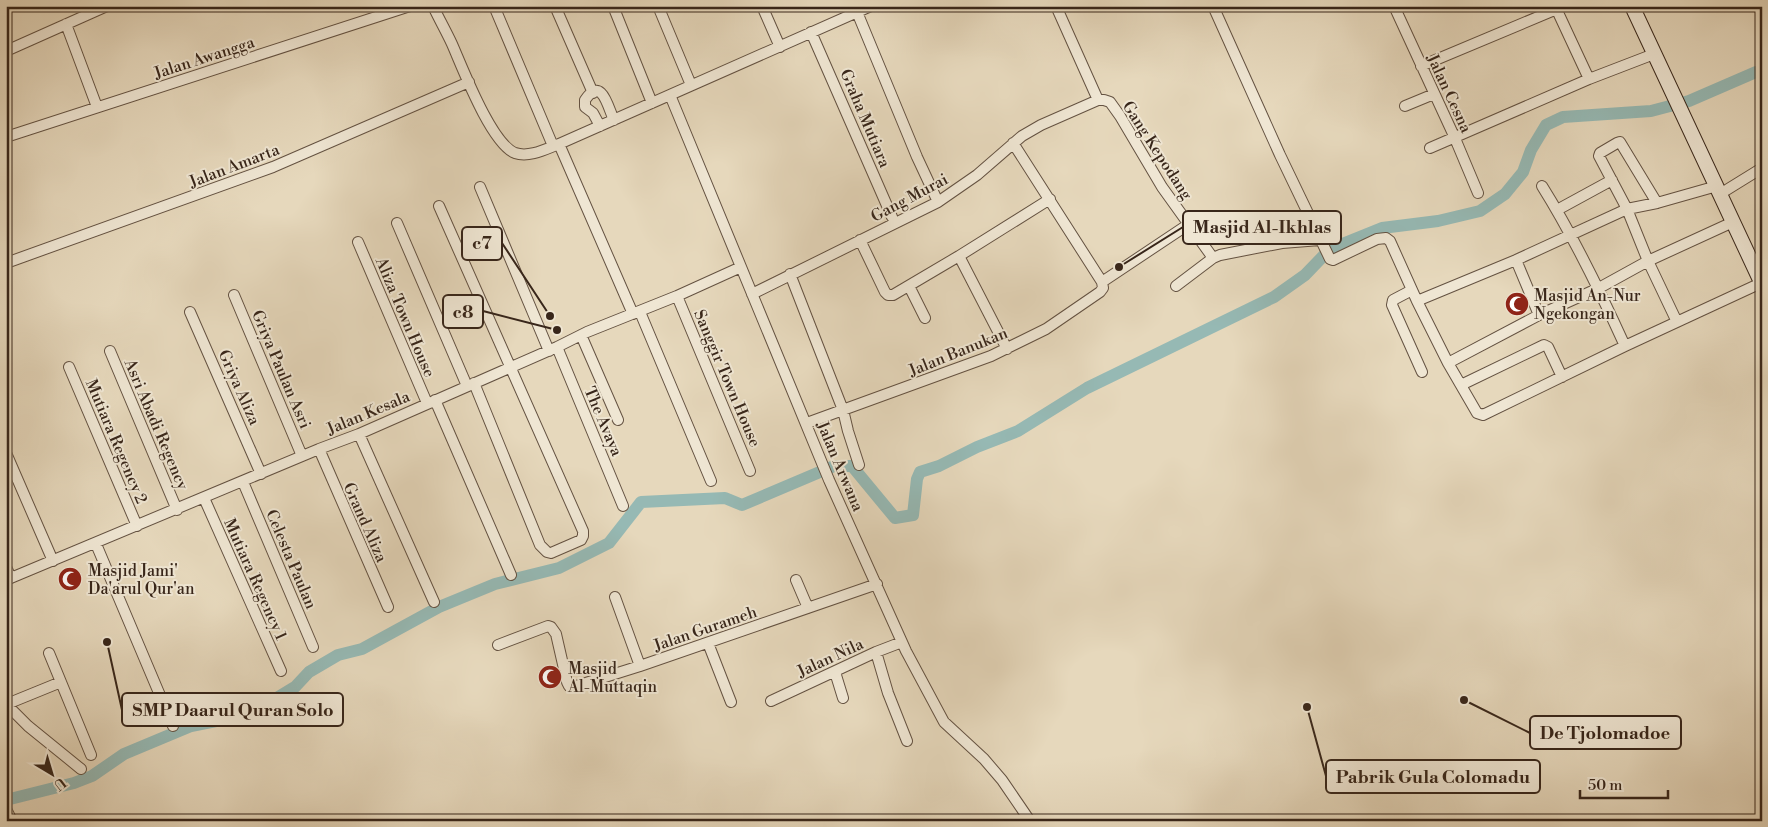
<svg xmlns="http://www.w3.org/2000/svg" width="1768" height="827" font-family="'Libre Bodoni',serif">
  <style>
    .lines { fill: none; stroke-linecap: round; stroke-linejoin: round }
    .canal { stroke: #96b9b4; stroke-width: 12 }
    .minor-casing { stroke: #645242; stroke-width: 12 }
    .secondary-casing { stroke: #38261a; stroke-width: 16 }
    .minor { stroke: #efe6d3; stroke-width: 10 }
    .secondary { stroke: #efe6d3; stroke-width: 14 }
    .labels { text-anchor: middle; stroke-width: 4; stroke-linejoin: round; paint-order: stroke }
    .street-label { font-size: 16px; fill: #38261a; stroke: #efe6d3 }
    .poi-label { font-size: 16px; fill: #38261a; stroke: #efe6d3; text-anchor: start }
    .leader { fill: none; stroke: #38261a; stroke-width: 2 }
    .callout-dot { fill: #38261a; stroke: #efe6d3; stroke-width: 2 }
    .callout { fill: #efe6d3; stroke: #38261a; stroke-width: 2 }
    .callout-label { font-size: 18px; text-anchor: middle; font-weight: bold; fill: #38261a }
  </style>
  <rect width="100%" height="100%" fill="#e6d8bc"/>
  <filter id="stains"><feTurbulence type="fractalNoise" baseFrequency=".004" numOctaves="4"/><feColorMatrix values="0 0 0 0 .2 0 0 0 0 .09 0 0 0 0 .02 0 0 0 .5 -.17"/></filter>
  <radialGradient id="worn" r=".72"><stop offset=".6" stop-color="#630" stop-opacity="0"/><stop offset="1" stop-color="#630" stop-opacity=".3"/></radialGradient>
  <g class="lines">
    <!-- canal -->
    <path class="canal" d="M 6,800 L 74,783 L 92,776 L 124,754 L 191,726 L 231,718 L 257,710 L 295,687 L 309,672 L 338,655 L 362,649 L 439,607 L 495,584 L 559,568 L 609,543 L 641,502 L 725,498 L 742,505 L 834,466 L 852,466 L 895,518 L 913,515 L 917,479 L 920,472 L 939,466 L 977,447 L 1018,431 L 1087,388 L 1274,297 L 1305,275 L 1330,249 L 1382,228 L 1438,221 L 1480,211 L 1505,194 L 1523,172 L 1531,150 L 1546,125 L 1563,117 L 1651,111 L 1689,101 L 1756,72 L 1762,72"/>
    <!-- minor casing -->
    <g class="minor-casing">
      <path id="minor" d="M 433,6 C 439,19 446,31 452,44 C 463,69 491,143 515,153 C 529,158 546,149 559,144 L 871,6
        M 494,6 L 553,146
        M 555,6 L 593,93
        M 613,6 L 652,103
        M 658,6 L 691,85
        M 762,6 L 780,47
        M 1056,6 L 1098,100
        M 1213,6 L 1280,155 L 1330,259 L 1333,260 L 1377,239 L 1386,238 L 1390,241 L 1417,301 L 1516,260 L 1627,209 L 1657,203 L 1717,186
        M 1394,6 L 1454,136 L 1478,193
        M 1555,6 L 1589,79
        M 857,12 L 917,157 L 938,202
        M 66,24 L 97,107
        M 811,32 L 892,217
        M 6,51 L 107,6
        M 1421,66 L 1557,9
        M 670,95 L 829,480 L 906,651 L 944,722 L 984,759 L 1002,780 L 1030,821
        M 1405,106 L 1434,94
        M 600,126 L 593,113 L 585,107 L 585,100 C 602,75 608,108 614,120
        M 6,137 L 410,6
        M 1013,143 L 1102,282
        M 559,144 L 633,314
        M 1430,148 L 1589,79 L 1654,54
        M 1542,186 C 1574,237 1600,291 1625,346
        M 480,187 L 549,351
        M 1720,194 L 1762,168
        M 1657,203 L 1620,142 L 1617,143 L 1600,153 L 1599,156 L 1627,209 L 1648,261 L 1677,322
        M 439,206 L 583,531 L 583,536 L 581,540 L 551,553 L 547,552 L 540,545 L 474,383
        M 1557,210 L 1612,180
        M 397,223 L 467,386
        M 860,240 L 885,292 L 888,295 L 893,295 L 959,256 L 1050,199
        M 358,242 L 427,403
        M 959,256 L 1007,349
        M 1213,258 L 1220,255 L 1282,243 L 1320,240
        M 1516,260 L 1539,315
        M 6,263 L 273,167 L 469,82
        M 790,274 L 843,410 L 848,431 L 859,465
        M 1102,282 L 1189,224
        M 909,286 L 925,318
        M 1412,290 L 1393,300 L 1392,305 L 1422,372
        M 752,294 L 938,202 L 977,175 L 1022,136 L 1041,125 L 1098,100 L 1104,100 L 1110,102 L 1120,116 L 1162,187 L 1213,258 L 1176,286
        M 234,295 L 302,456
        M 677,296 L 750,471
        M 1417,301 L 1448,363 L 1477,413 L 1483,415 L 1625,346 L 1761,283
        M 190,312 L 261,474
        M 640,312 L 711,481
        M 581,335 L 618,420
        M 557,347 L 623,506
        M 110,351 L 177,510
        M 1448,363 L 1539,315 L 1599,288 L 1648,261 L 1733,222
        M 69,367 L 137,526
        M 1461,385 L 1544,345 L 1548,347 L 1562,377
        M 435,400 L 511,575
        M 807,423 L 991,356 L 1046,329 L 1100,292 L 1103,288 L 1102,282
        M 359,434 L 434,602
        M 319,449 L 388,607
        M 6,453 L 53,561
        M 243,482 L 313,647
        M 204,498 L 281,671
        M 96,544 L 173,726
        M 6,567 L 11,578
        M 6,580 L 319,449 L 359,434 L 557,347 L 587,332 L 677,296 L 741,267
        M 796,580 L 808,608
        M 615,597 L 640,666
        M 708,643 L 731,702
        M 498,645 L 548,626 L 551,627 L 556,634 L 567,682 L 569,686 L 573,687 L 640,666 L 877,584
        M 876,652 L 888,693 L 907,741
        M 49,653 L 91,755
        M 835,672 L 843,698
        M 771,701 L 876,652 L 902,642
        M 6,704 L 28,726 L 81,769
        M 7,704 L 61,682
        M 6,809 L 12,821"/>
    </g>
    <!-- secondary casing -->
    <g class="secondary-casing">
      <path id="secondary" d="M 1632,6 L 1762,284"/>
    </g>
    <!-- minor -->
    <use href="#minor" class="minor"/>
    <!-- secondary -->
    <use href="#secondary" class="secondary"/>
  </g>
  <!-- icons -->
  <defs>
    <g id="mosque-disc" transform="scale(1.25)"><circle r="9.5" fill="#8f2418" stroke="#efe6d3"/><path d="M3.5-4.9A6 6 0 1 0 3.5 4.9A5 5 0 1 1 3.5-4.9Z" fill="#fff"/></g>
  </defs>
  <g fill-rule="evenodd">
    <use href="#mosque-disc" x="1517" y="304"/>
    <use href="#mosque-disc" x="70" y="579"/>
    <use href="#mosque-disc" x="550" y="677"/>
  </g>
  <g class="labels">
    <!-- street labels -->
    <g class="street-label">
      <text transform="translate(204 57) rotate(-18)" y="6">Jalan Awangga</text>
      <text transform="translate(1450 93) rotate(65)" y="6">Jalan Cesna</text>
      <text transform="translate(866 118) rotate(67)" y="6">Graha Mutiara</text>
      <text transform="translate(1158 150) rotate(57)" y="6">Gang Kepodang</text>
      <text transform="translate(234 165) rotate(-21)" y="6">Jalan Amarta</text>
      <text transform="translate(909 197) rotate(-28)" y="6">Gang Murai</text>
      <text transform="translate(406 317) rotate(67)" y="6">Aliza Town House</text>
      <text transform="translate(958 351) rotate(-22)" y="6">Jalan Banukan</text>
      <text transform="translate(282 369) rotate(67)" y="6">Griya Paulan Asri</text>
      <text transform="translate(728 378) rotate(67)" y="6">Sanggir Town House</text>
      <text transform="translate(240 387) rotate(66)" y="6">Griya Aliza</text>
      <text transform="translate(368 412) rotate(-23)" y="6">Jalan Kesala</text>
      <text transform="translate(604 421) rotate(67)" y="6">The Avaya</text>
      <text transform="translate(157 424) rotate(67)" y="6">Asri Abadi Regency</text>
      <text transform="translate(117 441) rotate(67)" y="6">Mutiara Regency 2</text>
      <text transform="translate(841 466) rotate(67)" y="6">Jalan Arwana</text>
      <text transform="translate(366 522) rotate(66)" y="6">Grand Aliza</text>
      <text transform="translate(292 559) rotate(67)" y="6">Celesta Paulan</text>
      <text transform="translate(256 579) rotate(66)" y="6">Mutiara Regency 1</text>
      <text transform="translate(705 628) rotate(-19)" y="6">Jalan Gurameh</text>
      <text transform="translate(830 657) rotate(-25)" y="6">Jalan Nila</text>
    </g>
    <!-- poi labels -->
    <g class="poi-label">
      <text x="1534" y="301">Masjid An-Nur<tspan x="1534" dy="18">Ngekongan</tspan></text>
      <text x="88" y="576">Masjid Jami'<tspan x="88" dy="18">Da'arul Qur'an</tspan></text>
      <text x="568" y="674">Masjid<tspan x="568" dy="18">Al-Muttaqin</tspan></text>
    </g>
  </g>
  <!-- callouts -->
  <path class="leader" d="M1119 267L1183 227M550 316L502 243M557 330L483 311M107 642L122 710M1464 700L1530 733M1307 707L1326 776"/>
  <g class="callout-dot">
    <circle cx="1119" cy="267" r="5"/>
    <circle cx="550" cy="316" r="5"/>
    <circle cx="557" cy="330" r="5"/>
    <circle cx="107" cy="642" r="5"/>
    <circle cx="1464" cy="700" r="5"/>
    <circle cx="1307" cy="707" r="5"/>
  </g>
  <g class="callout">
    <rect x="1183" y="211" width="158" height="33" rx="5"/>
    <rect x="462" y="227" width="40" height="33" rx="5"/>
    <rect x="443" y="295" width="40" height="33" rx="5"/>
    <rect x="122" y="693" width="221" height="33" rx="5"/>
    <rect x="1530" y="716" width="151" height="33" rx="5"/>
    <rect x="1326" y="760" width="214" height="33" rx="5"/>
  </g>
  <g class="callout-label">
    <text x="1262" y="233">Masjid Al-Ikhlas</text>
    <text x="482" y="249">c7</text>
    <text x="463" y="318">c8</text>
    <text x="233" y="716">SMP Daarul Quran Solo</text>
    <text x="1605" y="739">De Tjolomadoe</text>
    <text x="1433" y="783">Pabrik Gula Colomadu</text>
  </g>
  <!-- margin -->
  <rect width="1768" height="827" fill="none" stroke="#e6d8bc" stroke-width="25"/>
  <rect x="8" y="8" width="1753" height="812" fill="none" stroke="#38261a" stroke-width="2.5"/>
  <rect x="12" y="12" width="1743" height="802" fill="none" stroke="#38261a"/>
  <!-- north arrow -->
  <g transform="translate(52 774) rotate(142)" stroke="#efe6d3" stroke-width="4" paint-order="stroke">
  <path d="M0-4L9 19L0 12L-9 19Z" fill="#38261a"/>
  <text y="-8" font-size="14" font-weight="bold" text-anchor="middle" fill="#38261a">U</text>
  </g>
  <!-- scale -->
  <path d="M1580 790v8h88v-8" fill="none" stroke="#38261a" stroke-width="2.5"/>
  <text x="1588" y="790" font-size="15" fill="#38261a" stroke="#efe6d3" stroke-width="4" paint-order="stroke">50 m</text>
  <rect width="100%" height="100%" filter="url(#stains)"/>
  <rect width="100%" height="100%" fill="url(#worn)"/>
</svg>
